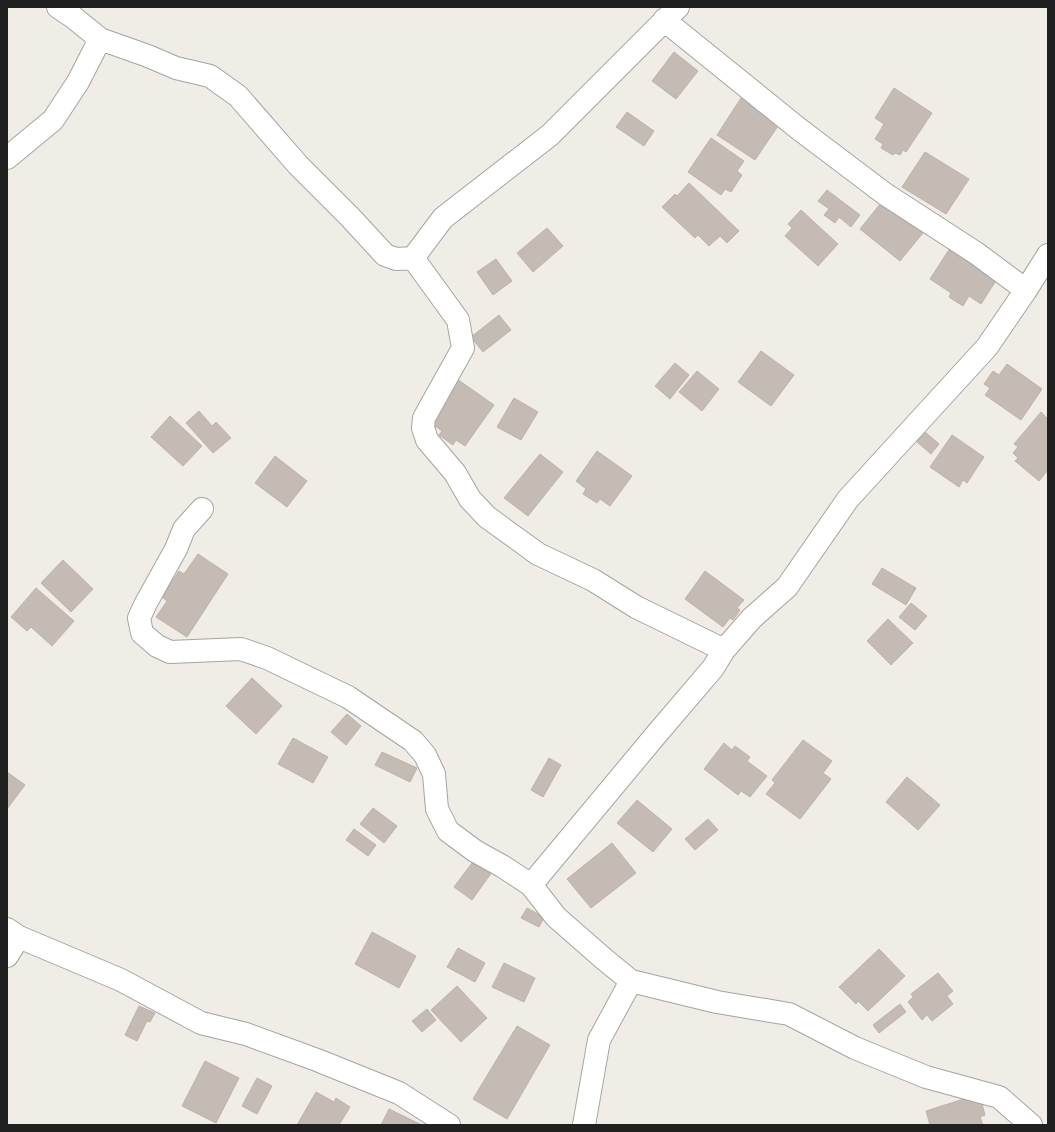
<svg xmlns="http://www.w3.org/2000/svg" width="1055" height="1132" font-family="Quicksand,sans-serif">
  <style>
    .building { fill: #c5bbb5; stroke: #c2b1a8 }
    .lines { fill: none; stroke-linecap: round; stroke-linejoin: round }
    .minor-casing { stroke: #a4a4a4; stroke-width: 24 }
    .minor { stroke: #fff; stroke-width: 22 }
  </style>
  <rect width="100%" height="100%" fill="#f0ece6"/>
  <!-- building -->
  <path class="building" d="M 674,52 L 698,71 L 676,99 L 652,81 Z
    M 894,88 L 932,113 L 906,152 L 903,150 L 900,155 L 895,153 L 893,155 L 881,148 L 883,144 L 875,139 L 884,124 L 875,118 Z
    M 741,98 L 780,123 L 755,160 L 717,135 Z
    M 627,112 L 654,131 L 644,146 L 616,127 Z
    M 711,138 L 744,161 L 737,171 L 742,175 L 731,192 L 725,189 L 721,195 L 688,172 Z
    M 925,152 L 969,179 L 946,214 L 902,187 Z
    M 689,183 L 739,231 L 727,243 L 720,236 L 709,246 L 698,235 L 695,238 L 662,207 L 675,194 L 677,196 Z
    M 827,190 L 860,215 L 851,227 L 839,217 L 835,223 L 824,215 L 829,209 L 818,201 Z
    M 885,198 L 927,228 L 900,261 L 860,229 Z
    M 801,210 L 838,244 L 818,266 L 785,236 L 792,228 L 788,224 Z
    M 547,228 L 563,246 L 533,272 L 517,253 Z
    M 952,245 L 999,276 L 981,304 L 969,296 L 963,306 L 949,297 L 951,293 L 930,279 Z
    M 496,259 L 512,281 L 493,295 L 477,272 Z
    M 499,315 L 511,330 L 483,352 L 471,337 Z
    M 761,351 L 794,375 L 771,406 L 738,382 Z
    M 675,363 L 689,375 L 670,399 L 655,386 Z
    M 1007,364 L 1042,389 L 1021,420 L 985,395 L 990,388 L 984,384 L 993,371 L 999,375 Z
    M 697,371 L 719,389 L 702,411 L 679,392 Z
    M 457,379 L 494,405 L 465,446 L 456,440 L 453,445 L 439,435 L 442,431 L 432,424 L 442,410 L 437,407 Z
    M 514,398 L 538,412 L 521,440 L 497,427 Z
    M 199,411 L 212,426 L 216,422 L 231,438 L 213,453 L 186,423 Z
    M 1041,412 L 1048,419 L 1048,470 L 1039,481 L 1015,461 L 1018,458 L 1013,453 L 1018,447 L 1014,444 Z
    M 170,416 L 202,446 L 183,466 L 151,437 Z
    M 924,431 L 939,444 L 931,454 L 916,441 Z
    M 952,435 L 984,457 L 967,483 L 963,480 L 959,487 L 930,467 Z
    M 597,451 L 632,476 L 610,506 L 600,499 L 597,503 L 583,494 L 586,489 L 576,481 Z
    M 540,454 L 563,472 L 528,516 L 504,498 Z
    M 275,456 L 307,481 L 287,507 L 255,483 Z
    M 198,554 L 228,574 L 187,637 L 156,617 L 167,601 L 162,597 L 179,571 L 184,574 Z
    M 63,560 L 93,589 L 71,612 L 41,583 Z
    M 882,568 L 916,588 L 906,605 L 872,584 Z
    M 705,571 L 744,600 L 737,608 L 740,610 L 733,620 L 730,618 L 723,627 L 685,599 Z
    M 36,588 L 74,621 L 52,646 L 31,627 L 27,631 L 11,617 Z
    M 911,603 L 927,616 L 915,630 L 899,617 Z
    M 888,619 L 913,643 L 891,665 L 867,641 Z
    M 252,678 L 282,706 L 256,734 L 226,706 Z
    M 347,714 L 361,726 L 346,745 L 331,732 Z
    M 293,738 L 328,757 L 313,783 L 278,764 Z
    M 803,740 L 832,761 L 823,773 L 831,779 L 800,819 L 766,794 L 775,783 L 772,780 Z
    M 724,743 L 732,750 L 735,746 L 750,757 L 747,761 L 767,776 L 750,797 L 741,791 L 738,795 L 704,769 Z
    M 382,752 L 417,768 L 410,782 L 375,765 Z
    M 549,758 L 561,765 L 543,797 L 531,790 Z
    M 7,772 L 25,785 L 7,809 Z
    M 907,777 L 940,805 L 918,830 L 886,802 Z
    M 637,800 L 672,829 L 653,852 L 617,823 Z
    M 373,808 L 397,826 L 384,843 L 360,824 Z
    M 708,819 L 718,830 L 695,850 L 685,839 Z
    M 354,829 L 376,845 L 368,856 L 346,840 Z
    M 612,843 L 636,873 L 591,908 L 567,879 Z
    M 475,859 L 492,872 L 472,900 L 454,887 Z
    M 527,908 L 544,917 L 539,927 L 521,918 Z
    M 372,932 L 416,956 L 399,988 L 355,964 Z
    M 458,948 L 485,963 L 475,982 L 447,967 Z
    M 879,949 L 905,976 L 868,1011 L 858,1001 L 856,1004 L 839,987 Z
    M 504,963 L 535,978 L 524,1002 L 492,987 Z
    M 938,973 L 953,991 L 947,996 L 953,1004 L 932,1021 L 927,1015 L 922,1020 L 908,1002 L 913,997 L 911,994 Z
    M 457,986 L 487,1018 L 461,1042 L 431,1010 Z
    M 900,1004 L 906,1012 L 879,1033 L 873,1025 Z
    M 139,1006 L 155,1013 L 150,1022 L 147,1021 L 137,1041 L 125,1035 Z
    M 427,1009 L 436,1020 L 422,1032 L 412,1021 Z
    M 517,1026 L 550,1045 L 507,1119 L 473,1099 Z
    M 205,1061 L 239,1078 L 216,1123 L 182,1106 Z
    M 257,1078 L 272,1086 L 257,1114 L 242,1106 Z
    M 316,1092 L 334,1102 L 336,1098 L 350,1107 L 339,1125 L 297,1125 Z
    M 973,1096 L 981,1100 L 985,1115 L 980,1117 L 983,1125 L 930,1125 L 926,1111 Z
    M 389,1109 L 422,1125 L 381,1125 Z"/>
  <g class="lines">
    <!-- minor casing -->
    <g class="minor-casing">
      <path id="minor" d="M 58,7 L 73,17 L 100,39 L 148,56 L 176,68 L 210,76 L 238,96 L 298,165 L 350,217 L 385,255 L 396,259 L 413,258 L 443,218 L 550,135 L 678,7
        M 664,20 L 799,129 L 885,194 L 976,253 L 1026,290
        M 7,158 L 53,120 L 78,82 L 100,39
        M 413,258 L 458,320 L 463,348 L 424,418 L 423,428 L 427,440 L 455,473 L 470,499 L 487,517 L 538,554 L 593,580 L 636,607 L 724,650
        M 202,509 L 184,529 L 176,549 L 146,603 L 139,618 L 142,633 L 157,646 L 170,652 L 241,649 L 267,658 L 348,697 L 413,741 L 425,755 L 434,774 L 437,809 L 448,831 L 475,851 L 502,866 L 531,885 L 556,917 L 604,959 L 631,981 L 717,1002 L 789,1014 L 855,1048 L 926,1077 L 999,1097 L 1031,1125
        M 531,885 L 655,736 L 713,668 L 724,650 L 752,618 L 787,587 L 848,499 L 987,347 L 1026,290 L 1048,255
        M 7,929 L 19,937 L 121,980 L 201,1023 L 246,1034 L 317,1060 L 399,1093 L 449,1125
        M 7,956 L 19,937
        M 584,1125 L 599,1040 L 631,981"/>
    </g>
    <!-- minor -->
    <use href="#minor" class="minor"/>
  </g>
  <!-- border -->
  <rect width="1055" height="1132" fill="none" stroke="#202020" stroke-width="16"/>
</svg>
